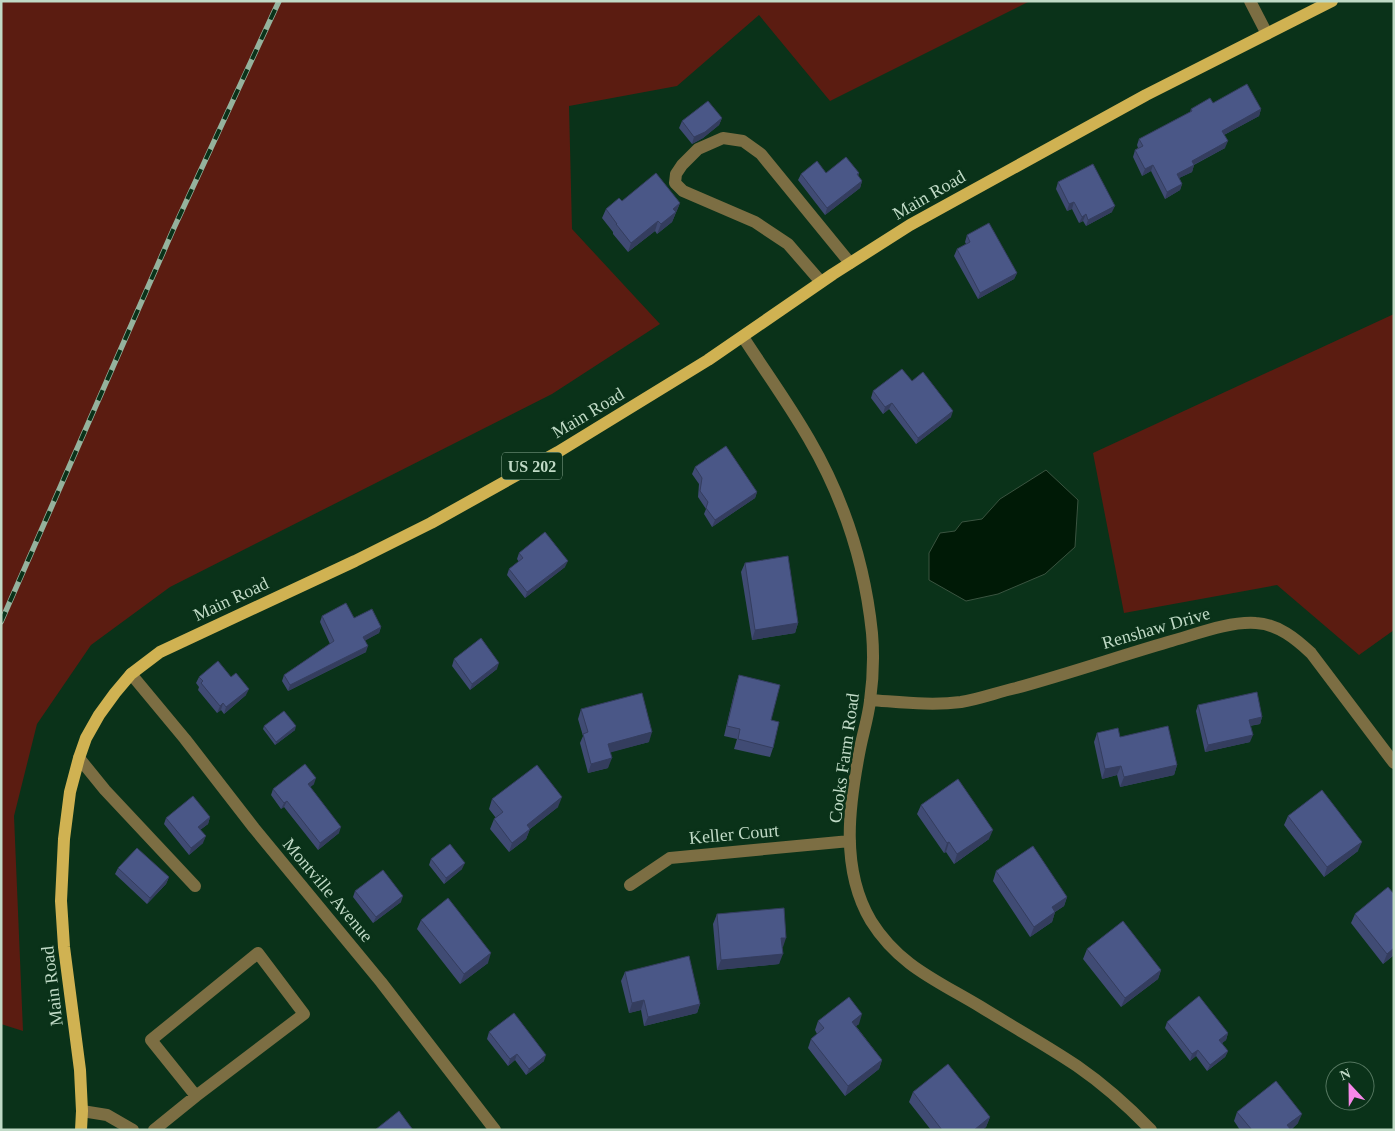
<svg xmlns="http://www.w3.org/2000/svg" width="1395" height="1131" font-family="'Times New Roman',serif">
  <style>
    .green { fill: #5b1c11 }
    .water { fill: #001a06; stroke: #3a5440 }
    .lines { fill: none; stroke-linecap: round; stroke-linejoin: round }
    .minor { stroke: #7c6e43; stroke-width: 12 }
    .major { stroke: #d0b252; stroke-width: 12 }
    .rail-casing { stroke: #95b29d; stroke-width: 5.5 }
    .rail { stroke: #0a3219; stroke-width: 4; stroke-dasharray: 11; stroke-linecap: butt }
    .wall { fill: #404b74 }
    .shaded-wall { fill: #343d5e }
    .building { fill: #4a5787; stroke: #343d5e }
    .labels { text-anchor: middle; stroke-width: 5; stroke-linejoin: round; paint-order: stroke }
    .shield { fill: #0a3219; stroke: #89a892; stroke-width: 1 }
    .shield-label { font-size: 16px; font-weight: bold; fill: #c0dac6 }
    .street-label { font-size: 18px; fill: #c0dac6; stroke: #0a3219 }
  </style>
  <rect width="100%" height="100%" fill="#0a3219"/>
  <!-- green -->
  <path class="green" d="M 1,1 L 1030,1 L 830,101 L 759,15 L 677,86 L 569,106 L 572,229 L 660,324 L 552,394 L 170,587 L 91,645 L 37,724 L 14,816 L 23,1031 L 1,1024 Z
    M 1394,314 L 1394,630 L 1359,655 L 1277,585 L 1124,613 L 1093,453 Z"/>
  <!-- water -->
  <path class="water" d="M 1046,470 L 1078,500 L 1075,547 L 1045,574 L 998,594 L 966,601 L 929,580 L 929,553 L 940,533 L 955,531 L 962,522 L 982,519 L 1000,499 Z"/>
  <g class="lines">
    <!-- minor -->
    <path class="minor" d="M 1250,1 L 1267,34
      M 821,282 L 788,244 L 755,222 L 683,191 L 675,183 L 676,174 L 682,165 L 698,149 L 723,138 L 743,141 L 761,154 L 850,263
      M 743,337 C 765,371 789,404 809,439 C 844,499 865,565 872,633 C 874,656 873,679 870,701 C 868,718 863,733 860,749 C 849,805 840,869 871,921 C 899,966 938,981 981,1007 C 1013,1027 1046,1045 1077,1066 C 1103,1084 1129,1107 1151,1130
      M 131,674 L 185,739 L 254,828 L 381,982 L 495,1130
      M 870,700 C 900,702 931,706 961,702 C 979,699 998,692 1016,688 C 1067,674 1117,657 1168,642 C 1194,635 1229,621 1256,623 C 1278,624 1296,639 1311,653 L 1394,763
      M 79,758 L 105,790 L 195,886
      M 630,885 L 670,858 L 850,841
      M 82,1111 L 107,1115 L 133,1130
      M 154,1130 L 196,1096 L 304,1014 L 258,953 L 151,1040 L 196,1096"/>
    <!-- major -->
    <path class="major" d="M 81,1130 L 82,1111 L 80,1070 L 64,947 L 61,901 L 64,839 L 70,792 L 79,758 L 86,738 L 99,715 L 115,693 L 131,674 L 160,652 L 355,561 L 431,523 L 558,452 L 708,360 L 833,274 L 910,225 L 1146,95 L 1332,1"/>
    <!-- rail casing -->
    <g class="rail-casing">
      <path id="rail" d="M 1,622 L 173,230 L 279,1"/>
    </g>
    <!-- rail -->
    <use href="#rail" class="rail"/>
  </g>
  <!-- wall -->
  <path class="wall" d="M 1213,103 L 1261,109 L 1259,116 L 1224,135 L 1225,148 L 1194,165 L 1192,172 L 1179,178 L 1182,184 L 1180,190 L 1165,199 L 1151,171 L 1142,176 L 1133,157 L 1135,150 L 1138,148 L 1137,145 L 1139,139 L 1190,112 L 1191,109 Z
    M 722,118 L 719,125 L 703,138 L 692,144 L 679,128 L 682,121 Z
    M 826,173 L 859,173 L 858,176 L 862,181 L 860,188 L 825,215 L 798,180 L 801,174 Z
    M 1058,182 L 1112,212 L 1086,226 L 1083,221 L 1079,223 L 1072,209 L 1067,211 L 1056,189 Z
    M 622,201 L 680,203 L 672,222 L 657,234 L 655,231 L 628,252 L 613,234 L 613,232 L 602,218 L 606,209 Z
    M 967,235 L 1017,273 L 1014,279 L 978,299 L 954,256 L 957,249 L 966,244 L 965,242 Z
    M 912,381 L 951,417 L 916,444 L 889,409 L 883,414 L 871,398 L 873,391 Z
    M 695,467 L 757,492 L 755,498 L 712,527 L 704,514 L 706,509 L 698,497 L 699,484 L 692,474 Z
    M 519,553 L 565,567 L 525,598 L 507,575 L 509,569 L 519,562 L 517,559 Z
    M 745,563 L 798,623 L 795,633 L 752,640 L 741,572 Z
    M 322,616 L 354,618 L 381,627 L 379,633 L 365,640 L 366,652 L 288,691 L 282,681 L 284,675 L 330,644 L 320,622 Z
    M 454,659 L 497,669 L 470,690 L 452,666 Z
    M 739,675 L 771,720 L 773,748 L 770,757 L 734,749 L 737,739 L 724,736 L 736,685 Z
    M 199,677 L 246,695 L 224,714 L 221,710 L 217,713 L 198,690 L 199,687 L 196,683 Z
    M 1198,705 L 1262,717 L 1260,724 L 1250,726 L 1250,742 L 1205,752 L 1196,711 Z
    M 581,709 L 649,742 L 610,752 L 608,768 L 588,773 L 580,743 L 583,736 L 578,719 Z
    M 264,726 L 295,730 L 275,745 L 263,729 Z
    M 1097,733 L 1120,737 L 1177,765 L 1174,775 L 1120,787 L 1117,775 L 1102,779 L 1094,742 Z
    M 314,784 L 310,787 L 339,833 L 318,850 L 284,807 L 281,809 L 271,795 L 273,789 Z
    M 492,799 L 558,807 L 530,829 L 526,839 L 509,852 L 490,829 L 494,819 L 496,818 L 489,809 Z
    M 921,805 L 989,839 L 954,864 L 946,852 L 944,853 L 917,814 Z
    M 1288,816 L 1358,851 L 1324,877 L 1284,825 Z
    M 210,817 L 208,824 L 200,830 L 203,843 L 189,855 L 164,824 L 166,818 Z
    M 431,859 L 462,869 L 444,884 L 429,865 Z
    M 118,868 L 169,877 L 166,884 L 147,904 L 115,874 Z
    M 996,871 L 1067,897 L 1064,906 L 1055,912 L 1052,922 L 1030,937 L 993,881 Z
    M 355,891 L 401,902 L 373,923 L 353,897 Z
    M 1394,894 L 1394,955 L 1383,964 L 1351,923 L 1355,914 Z
    M 717,914 L 783,947 L 782,947 L 779,964 L 717,970 L 713,924 Z
    M 421,920 L 488,963 L 460,984 L 417,929 Z
    M 1087,949 L 1161,970 L 1158,979 L 1121,1007 L 1083,959 Z
    M 625,972 L 700,1004 L 697,1013 L 644,1026 L 641,1010 L 629,1013 L 621,981 Z
    M 818,1021 L 859,1024 L 856,1026 L 882,1060 L 879,1069 L 845,1096 L 808,1048 L 811,1039 L 817,1034 L 815,1030 Z
    M 1167,1022 L 1228,1033 L 1226,1040 L 1222,1043 L 1228,1051 L 1225,1057 L 1207,1071 L 1196,1056 L 1190,1061 L 1165,1028 Z
    M 489,1032 L 544,1061 L 526,1075 L 515,1060 L 508,1066 L 487,1039 Z
    M 913,1092 L 990,1117 L 986,1127 L 982,1130 L 931,1130 L 909,1102 Z
    M 1237,1112 L 1298,1123 L 1291,1130 L 1240,1130 L 1234,1121 Z"/>
  <!-- shaded-wall -->
  <path class="shaded-wall" d="M 1261,109 L 1259,116 L 1220,137 L 1222,131 Z
    M 722,118 L 719,125 L 703,138 L 692,144 L 694,137 Z
    M 1228,141 L 1225,148 L 1189,167 L 1192,161 Z
    M 1153,165 L 1151,171 L 1142,176 L 1145,169 Z
    M 1194,165 L 1192,172 L 1175,180 L 1177,174 Z
    M 862,181 L 860,188 L 825,215 L 827,208 Z
    M 1182,184 L 1180,190 L 1165,199 L 1167,192 Z
    M 1074,202 L 1072,209 L 1067,211 L 1069,204 Z
    M 680,203 L 672,222 L 657,234 L 661,224 L 673,209 Z
    M 1115,206 L 1112,212 L 1086,226 L 1088,220 Z
    M 1086,214 L 1083,221 L 1079,223 L 1082,217 Z
    M 658,221 L 655,231 L 628,252 L 631,243 Z
    M 1017,273 L 1014,279 L 978,299 L 980,293 Z
    M 892,403 L 889,409 L 883,414 L 885,407 Z
    M 953,411 L 951,417 L 916,444 L 918,438 Z
    M 757,492 L 755,498 L 712,527 L 715,520 Z
    M 568,561 L 565,567 L 525,598 L 527,592 Z
    M 798,623 L 795,633 L 752,640 L 755,630 Z
    M 381,627 L 379,633 L 361,643 L 363,637 Z
    M 368,646 L 366,652 L 288,691 L 290,685 Z
    M 499,663 L 497,669 L 470,690 L 472,684 Z
    M 249,689 L 246,695 L 224,714 L 226,707 Z
    M 223,703 L 221,710 L 217,713 L 220,706 Z
    M 1262,717 L 1260,724 L 1247,726 L 1249,720 Z
    M 296,726 L 295,730 L 275,745 L 276,742 Z
    M 652,732 L 649,742 L 605,754 L 608,744 Z
    M 1253,735 L 1250,742 L 1205,752 L 1208,745 Z
    M 612,758 L 608,768 L 588,773 L 591,764 Z
    M 1177,765 L 1174,775 L 1120,787 L 1124,777 Z
    M 1121,766 L 1117,775 L 1102,779 L 1105,769 Z
    M 316,778 L 314,784 L 306,791 L 308,784 Z
    M 562,797 L 558,807 L 530,829 L 526,839 L 509,852 L 512,843 L 527,825 Z
    M 287,801 L 284,807 L 281,809 L 284,803 Z
    M 210,817 L 208,824 L 196,833 L 198,827 Z
    M 341,827 L 339,833 L 318,850 L 320,843 Z
    M 993,830 L 989,839 L 954,864 L 957,854 Z
    M 206,836 L 203,843 L 189,855 L 191,848 Z
    M 949,842 L 946,852 L 944,853 L 947,843 Z
    M 1362,842 L 1358,851 L 1324,877 L 1327,867 Z
    M 465,863 L 462,869 L 444,884 L 446,878 Z
    M 169,877 L 166,884 L 147,904 L 150,898 Z
    M 403,896 L 401,902 L 373,923 L 376,917 Z
    M 1067,897 L 1064,906 L 1055,912 L 1052,922 L 1030,937 L 1034,927 L 1052,907 Z
    M 781,938 L 786,938 L 783,947 L 778,948 Z
    M 1394,948 L 1394,955 L 1383,964 L 1387,954 Z
    M 491,953 L 488,963 L 460,984 L 464,974 Z
    M 783,954 L 779,964 L 717,970 L 721,960 Z
    M 1161,970 L 1158,979 L 1121,1007 L 1125,998 Z
    M 644,1000 L 641,1010 L 629,1013 L 632,1003 Z
    M 700,1004 L 697,1013 L 644,1026 L 648,1017 Z
    M 862,1014 L 859,1024 L 849,1031 L 852,1022 Z
    M 1228,1033 L 1226,1040 L 1217,1047 L 1219,1040 Z
    M 1198,1050 L 1196,1056 L 1190,1061 L 1192,1054 Z
    M 1228,1051 L 1225,1057 L 1207,1071 L 1210,1065 Z
    M 517,1054 L 515,1060 L 508,1066 L 510,1059 Z
    M 546,1055 L 544,1061 L 526,1075 L 529,1069 Z
    M 882,1060 L 879,1069 L 845,1096 L 848,1086 Z
    M 1302,1114 L 1298,1123 L 1290,1130 L 1287,1125 Z
    M 990,1117 L 986,1127 L 982,1130 L 974,1130 Z"/>
  <!-- building -->
  <path class="building" d="M 1247,84 L 1261,109 L 1222,131 L 1228,141 L 1192,161 L 1194,165 L 1177,174 L 1182,184 L 1167,192 L 1153,165 L 1145,169 L 1135,150 L 1143,146 L 1139,139 L 1192,111 L 1191,109 L 1210,98 L 1213,103 Z
    M 708,101 L 722,118 L 705,132 L 694,137 L 682,121 Z
    M 846,157 L 859,173 L 857,174 L 862,181 L 827,208 L 801,174 L 817,161 L 826,173 Z
    M 1093,164 L 1115,206 L 1088,220 L 1086,214 L 1082,217 L 1074,202 L 1069,204 L 1058,182 Z
    M 656,173 L 680,203 L 673,209 L 676,212 L 661,224 L 658,221 L 631,243 L 616,224 L 617,224 L 606,209 L 619,198 L 622,201 Z
    M 989,223 L 1017,273 L 980,293 L 957,249 L 970,242 L 967,235 Z
    M 902,369 L 912,381 L 923,372 L 953,411 L 918,438 L 892,403 L 885,407 L 873,391 Z
    M 726,446 L 757,492 L 715,520 L 706,508 L 708,502 L 700,491 L 702,478 L 695,467 Z
    M 545,532 L 568,561 L 527,592 L 509,569 L 523,558 L 519,553 Z
    M 788,556 L 798,623 L 755,630 L 745,563 Z
    M 346,603 L 354,618 L 372,609 L 381,627 L 363,637 L 368,646 L 290,685 L 284,675 L 334,641 L 322,616 Z
    M 481,638 L 499,663 L 472,684 L 454,659 Z
    M 218,661 L 231,677 L 236,673 L 249,689 L 226,707 L 223,703 L 220,706 L 201,683 L 203,681 L 199,677 Z
    M 739,675 L 780,685 L 771,720 L 779,722 L 773,748 L 738,739 L 740,729 L 727,726 Z
    M 1257,692 L 1262,717 L 1249,720 L 1253,735 L 1208,745 L 1198,705 Z
    M 642,693 L 652,732 L 608,744 L 612,758 L 591,764 L 583,734 L 588,732 L 581,709 Z
    M 284,711 L 296,726 L 276,742 L 264,726 Z
    M 1168,726 L 1177,765 L 1124,777 L 1121,766 L 1105,769 L 1097,733 L 1118,728 L 1120,737 Z
    M 305,764 L 316,778 L 308,784 L 341,827 L 320,843 L 287,801 L 284,803 L 273,789 Z
    M 537,765 L 562,797 L 527,825 L 530,829 L 512,843 L 494,819 L 503,812 L 492,799 Z
    M 958,779 L 993,830 L 957,854 L 949,842 L 947,843 L 921,805 Z
    M 1322,790 L 1362,842 L 1327,867 L 1288,816 Z
    M 193,796 L 210,817 L 198,827 L 206,836 L 191,848 L 166,818 Z
    M 450,844 L 465,863 L 446,878 L 431,859 Z
    M 1033,846 L 1067,897 L 1052,907 L 1055,912 L 1034,927 L 996,871 Z
    M 137,848 L 169,877 L 150,898 L 118,868 Z
    M 383,870 L 403,896 L 376,917 L 355,891 Z
    M 1388,887 L 1394,894 L 1394,948 L 1387,954 L 1355,914 Z
    M 448,898 L 491,953 L 464,974 L 421,920 Z
    M 784,908 L 786,938 L 781,938 L 783,954 L 721,960 L 717,914 Z
    M 1123,921 L 1161,970 L 1125,998 L 1087,949 Z
    M 689,956 L 700,1004 L 648,1017 L 644,1000 L 632,1003 L 625,972 Z
    M 1199,996 L 1228,1033 L 1219,1040 L 1228,1051 L 1210,1065 L 1198,1050 L 1192,1054 L 1167,1022 Z
    M 849,997 L 862,1014 L 852,1022 L 882,1060 L 848,1086 L 811,1039 L 824,1028 L 818,1021 Z
    M 514,1013 L 546,1055 L 529,1069 L 517,1054 L 510,1059 L 489,1032 Z
    M 948,1064 L 990,1117 L 974,1130 L 942,1130 L 913,1092 Z
    M 1276,1081 L 1302,1114 L 1287,1125 L 1291,1130 L 1252,1130 L 1237,1112 Z
    M 399,1111 L 413,1130 L 375,1130 Z"/>
  <g class="labels">
    <!-- shield labels -->
    <rect class="shield" x="502" y="452.5" width="60" height="27" rx="4"/>
    <g class="shield-label">
      <text x="532" y="472">US 202</text>
    </g>
    <!-- street labels -->
    <g class="street-label">
      <text transform="translate(929 195) rotate(-30)" y="6">Main Road</text>
      <text transform="translate(588 413) rotate(-31)" y="6">Main Road</text>
      <text transform="translate(231 599) rotate(-25)" y="6">Main Road</text>
      <text transform="translate(1156 628) rotate(-16)" y="6">Renshaw Drive</text>
      <text transform="translate(844 758) rotate(-82)" y="6">Cooks Farm Road</text>
      <text transform="translate(734 834) rotate(-5)" y="6">Keller Court</text>
      <text transform="translate(328 890) rotate(50)" y="6">Montville Avenue</text>
      <text transform="translate(52 986) rotate(-97)" y="6">Main Road</text>
    </g>
  </g>
  <!-- border -->
  <rect width="1395" height="1131" fill="none" stroke="#c0dac6" stroke-width="5"/>
  <!-- north arrow -->
  <g transform="translate(1350 1086) rotate(338)"><circle r="24" fill="#0a3219" stroke="#53755e"/>
  <path d="M0-4L9 19L0 12L-9 19Z" fill="#f888ea"/>
  <text y="-8" font-size="14" font-weight="bold" text-anchor="middle" fill="#c0dac6">N</text>
  </g>
</svg>
